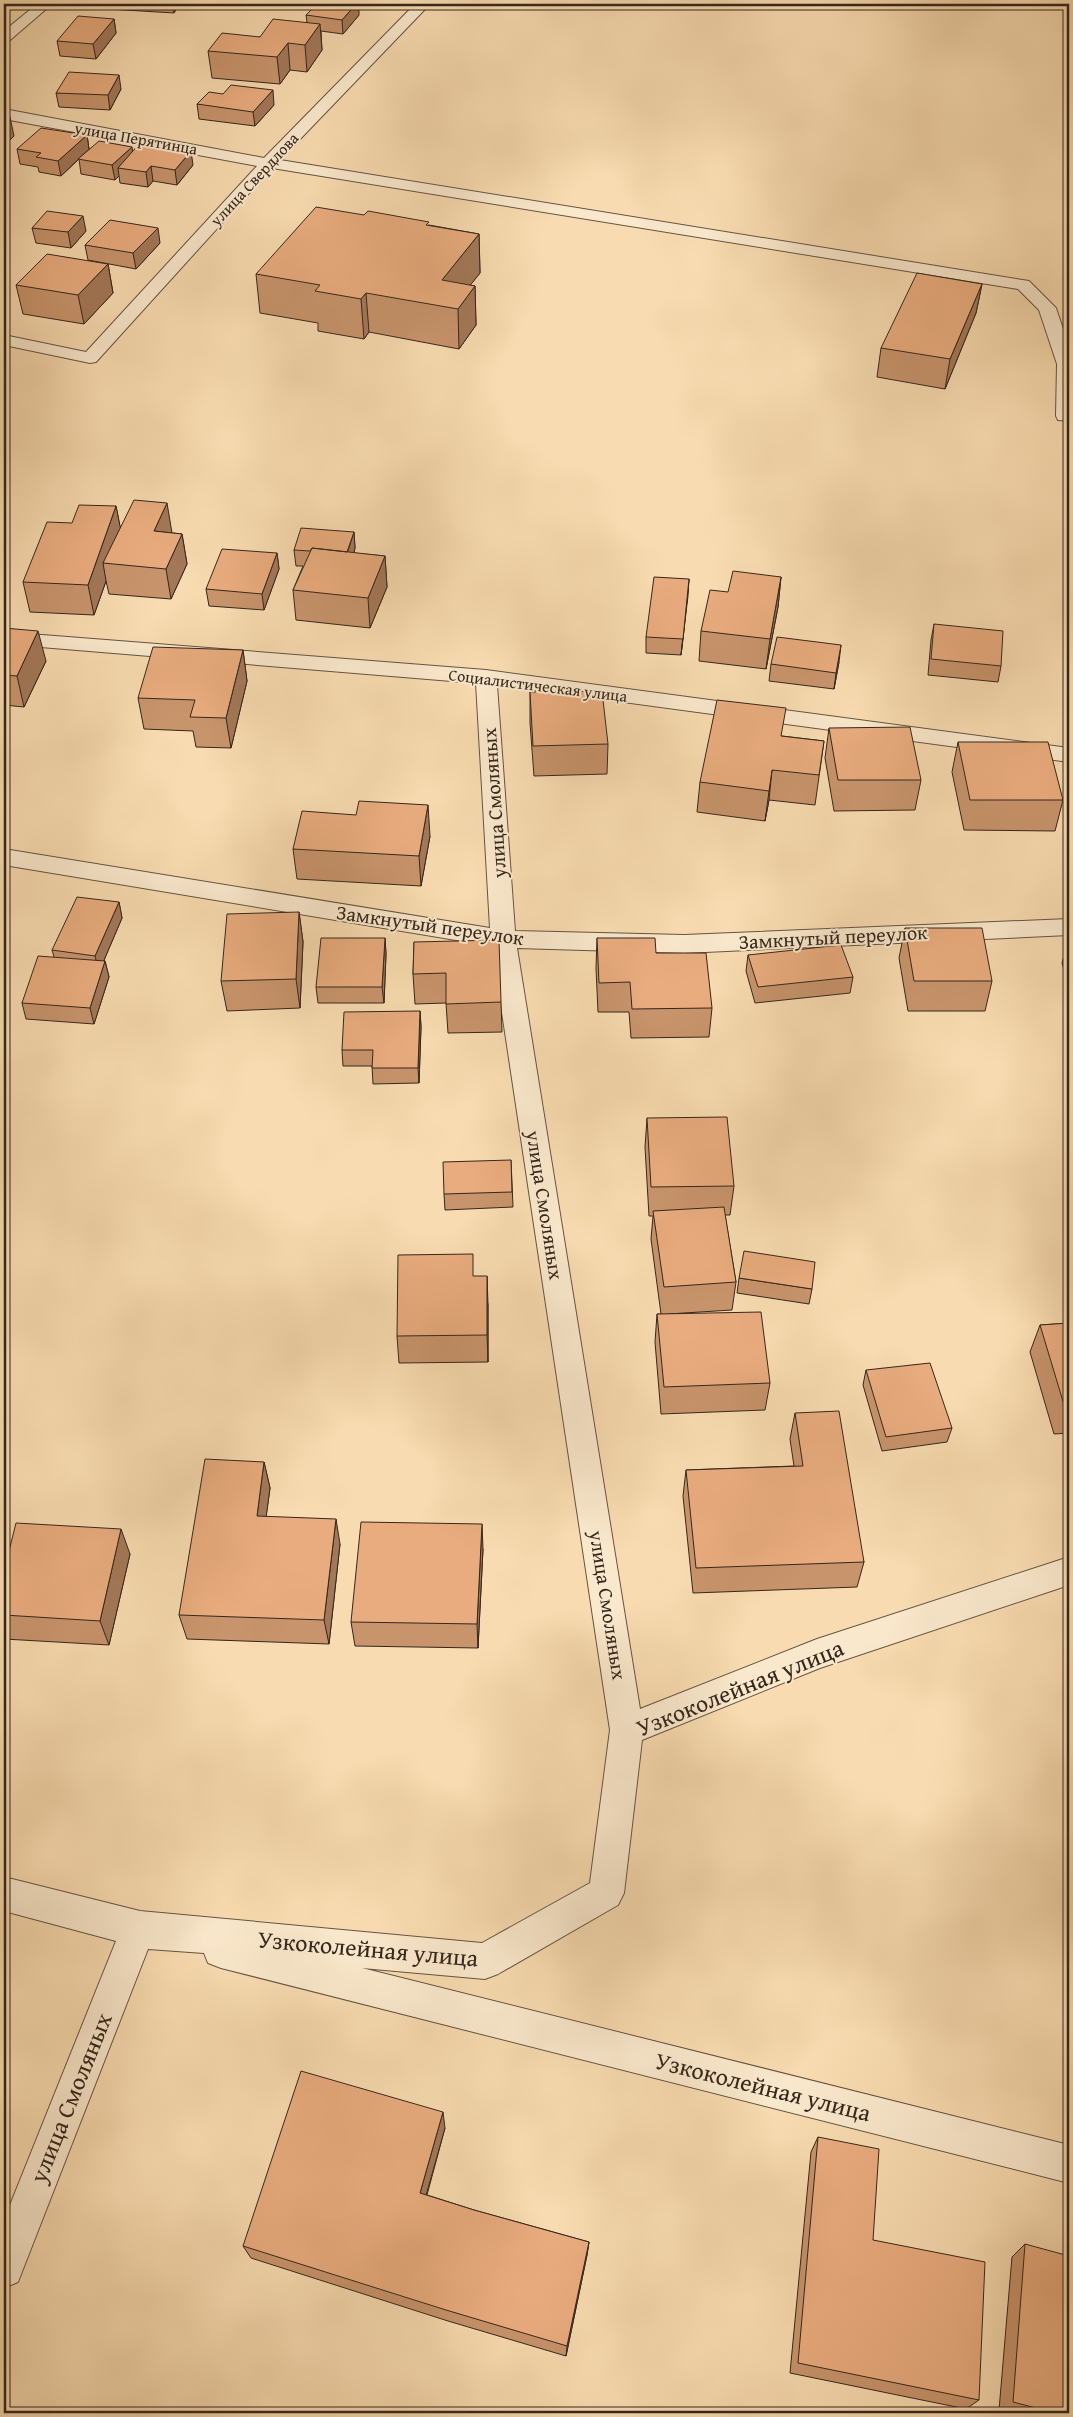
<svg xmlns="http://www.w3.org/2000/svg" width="1073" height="2417" font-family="'Gentium Book Plus',serif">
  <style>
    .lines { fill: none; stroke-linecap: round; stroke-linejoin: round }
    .minor-casing { stroke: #655442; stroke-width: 2 }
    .minor { fill: #fae8cc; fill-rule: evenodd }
    .wall { fill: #c8946c; stroke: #34271d }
    .shaded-wall { fill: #a37858; stroke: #34271d }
    .building { fill: #e9ac7e; stroke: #34271d }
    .labels { text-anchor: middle; stroke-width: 4; stroke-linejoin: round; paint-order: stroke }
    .far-street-label { font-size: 16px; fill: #34271d; stroke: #fae8cc }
    .street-label { font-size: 20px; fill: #34271d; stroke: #fae8cc }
    .near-street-label { font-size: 24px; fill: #34271d; stroke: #fae8cc }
  </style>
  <rect width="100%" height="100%" fill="#f8dbb0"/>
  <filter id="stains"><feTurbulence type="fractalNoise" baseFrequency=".004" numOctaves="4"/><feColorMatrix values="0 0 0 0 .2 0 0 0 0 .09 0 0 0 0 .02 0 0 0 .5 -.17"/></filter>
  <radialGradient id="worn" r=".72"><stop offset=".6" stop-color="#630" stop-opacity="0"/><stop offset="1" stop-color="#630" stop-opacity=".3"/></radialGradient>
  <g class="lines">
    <!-- minor casing -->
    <g class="minor-casing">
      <path id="minor" d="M 37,4 L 52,4 L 9,41 L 4,42 L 4,31 Z
        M 415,4 L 430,4 L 280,160 L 1029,281 L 1056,308 L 1069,347 L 1069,421 L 1058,420 L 1056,416 L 1057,364 L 1039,310 L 1018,289 L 272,168 L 96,362 L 90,363 L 4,345 L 4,335 L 86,352 L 257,166 L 4,119 L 4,109 L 264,158 Z
        M 4,632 L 486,670 L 1069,748 L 1069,762 L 497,685 L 515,931 L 684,935 L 1069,919 L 1069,935 L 684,953 L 517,948 L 640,1709 L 817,1639 L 1069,1557 L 1069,1585 L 820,1668 L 642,1740 L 624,1893 L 618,1905 L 498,1974 L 485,1979 L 362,1968 L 1069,2145 L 1069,2183 L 221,1968 L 208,1963 L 204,1953 L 148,1949 L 18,2282 L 4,2288 L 4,2220 L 116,1941 L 4,1911 L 4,1877 L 140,1911 L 482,1943 L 590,1883 L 610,1730 L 492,946 L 4,865 L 4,849 L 490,928 L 476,683 L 4,644 Z"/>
    </g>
    <!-- minor -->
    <use href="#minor" class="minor"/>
  </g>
  <!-- wall -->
  <path class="wall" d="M 107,4 L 179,4 L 174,13 L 108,9 Z
    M 306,15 L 359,15 L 343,34 L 321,31 L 322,50 L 307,72 L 290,70 L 280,84 L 212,78 L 208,51 L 260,37 L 307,22 Z
    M 114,19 L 116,33 L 96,59 L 60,56 L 57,41 Z
    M 121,89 L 110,110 L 59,107 L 56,93 Z
    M 197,104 L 274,105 L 255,126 L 199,119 Z
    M 87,135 L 89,149 L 133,152 L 193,165 L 177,185 L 153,181 L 148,187 L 120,183 L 119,176 L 115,180 L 81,174 L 79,159 L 61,176 L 39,172 L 38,167 L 20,164 L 17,149 Z
    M 429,225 L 479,234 L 480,273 L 470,285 L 475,286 L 476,325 L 459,349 L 369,332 L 364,339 L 318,331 L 318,323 L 260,313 L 256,274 Z
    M 32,228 L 86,231 L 71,248 L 36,243 Z
    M 160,243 L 136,269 L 88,260 L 85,245 Z
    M 108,264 L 113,293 L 84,324 L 23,314 L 16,285 Z
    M 982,284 L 976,313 L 945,389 L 877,377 L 881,348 Z
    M 116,506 L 120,527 L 182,534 L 187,564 L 171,599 L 109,594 L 106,581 L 94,615 L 30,612 L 23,582 L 72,523 Z
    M 354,532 L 355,548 L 354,553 L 385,556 L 387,587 L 370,628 L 296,620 L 293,590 L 303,566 L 296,566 L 294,550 Z
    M 277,553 L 279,569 L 264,610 L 209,606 L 206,589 Z
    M 781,577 L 778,607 L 766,669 L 699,661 L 701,631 L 728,592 Z
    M 689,579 L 681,655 L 646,653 L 646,637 Z
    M 934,624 L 1001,666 L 998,682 L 928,675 L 931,640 Z
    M 4,628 L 46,661 L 24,707 L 4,705 Z
    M 243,650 L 247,681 L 231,748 L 196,747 L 193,731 L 144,729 L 138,698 Z
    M 839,662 L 834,689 L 769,681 L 771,664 Z
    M 530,692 L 608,744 L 607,774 L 534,776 L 530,723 Z
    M 829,728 L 921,780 L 915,810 L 834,811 L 825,758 Z
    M 782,736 L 824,741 L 815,805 L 769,800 L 765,821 L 697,812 L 700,782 Z
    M 958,742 L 1063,800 L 1055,831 L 964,830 L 952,772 Z
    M 430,836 L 421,886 L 297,879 L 293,849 Z
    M 119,902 L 122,918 L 104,960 L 105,961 L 109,977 L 94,1024 L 26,1019 L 22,1003 L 54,957 L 52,950 Z
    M 299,912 L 303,942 L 300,1008 L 227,1011 L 221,981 Z
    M 905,928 L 992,981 L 985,1011 L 908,1011 L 899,958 Z
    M 385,938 L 386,954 L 384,1003 L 318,1003 L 316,987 Z
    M 597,938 L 656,953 L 712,1008 L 709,1037 L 631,1038 L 629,1012 L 598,1012 L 596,968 Z
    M 1069,938 L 1069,986 L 1062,963 Z
    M 414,942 L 501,1002 L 502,1032 L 448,1033 L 446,1003 L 415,1004 L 413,974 Z
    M 748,955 L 853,977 L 850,993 L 755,1003 L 746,971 Z
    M 420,1011 L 421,1027 L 419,1083 L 373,1084 L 372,1066 L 343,1066 L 342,1050 Z
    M 647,1118 L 734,1186 L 730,1215 L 725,1215 L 736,1282 L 732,1310 L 668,1314 L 770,1383 L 765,1410 L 661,1414 L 655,1342 L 657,1314 L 661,1314 L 651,1239 L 653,1216 L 649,1216 L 645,1147 Z
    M 511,1160 L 513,1207 L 445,1210 L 444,1194 Z
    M 474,1276 L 488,1304 L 488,1362 L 399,1363 L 397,1336 Z
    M 739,1278 L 812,1289 L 809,1304 L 737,1293 Z
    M 1069,1323 L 1069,1433 L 1054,1434 L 1030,1352 L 1040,1325 Z
    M 866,1370 L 952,1428 L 947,1442 L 882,1451 L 863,1385 Z
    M 795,1413 L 864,1562 L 857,1587 L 693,1593 L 683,1496 L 686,1470 L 794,1466 L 790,1439 Z
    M 264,1462 L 270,1488 L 266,1516 L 340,1544 L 329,1644 L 187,1639 L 179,1615 Z
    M 483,1549 L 478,1648 L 355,1646 L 351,1622 Z
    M 130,1554 L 109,1645 L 4,1639 L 4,1571 Z
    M 445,2128 L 427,2195 L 474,2210 L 589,2242 L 587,2255 L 566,2356 L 448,2321 L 251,2258 L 243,2246 Z
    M 818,2137 L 873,2240 L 979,2400 L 966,2409 L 790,2373 L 811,2152 Z
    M 1025,2244 L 1069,2413 L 1010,2413 L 999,2410 L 1012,2257 Z"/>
  <!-- shaded-wall -->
  <path class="shaded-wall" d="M 172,4 L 179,4 L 174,13 Z
    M 356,4 L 359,4 L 359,15 L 343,34 L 342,20 Z
    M 114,19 L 116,33 L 96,59 L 93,44 Z
    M 320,24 L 322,50 L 307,72 L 305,45 Z
    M 288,43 L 290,70 L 280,84 L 277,57 Z
    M 119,75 L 121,89 L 110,110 L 108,95 Z
    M 273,90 L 274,105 L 255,126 L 253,112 Z
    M 8,108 L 14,136 L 4,146 L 4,113 Z
    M 87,135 L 89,149 L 61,176 L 58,161 Z
    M 132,147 L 134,161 L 118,168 L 119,176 L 115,180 L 112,165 Z
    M 191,151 L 193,165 L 177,185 L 175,170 Z
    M 151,166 L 153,181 L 148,187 L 146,172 Z
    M 83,216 L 86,231 L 71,248 L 68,232 Z
    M 158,228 L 160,243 L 136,269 L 133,253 Z
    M 479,234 L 480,273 L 452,308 L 442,280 Z
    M 108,264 L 113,293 L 84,324 L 78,295 Z
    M 982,284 L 976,313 L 945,389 L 950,359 Z
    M 475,286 L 476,325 L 459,349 L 458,309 Z
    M 366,293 L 369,332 L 364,339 L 361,299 Z
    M 167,503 L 172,533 L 154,531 Z
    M 116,506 L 122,536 L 103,563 L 106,581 L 94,615 L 88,585 Z
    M 354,532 L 355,548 L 349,570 L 347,554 Z
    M 182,534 L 187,564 L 171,599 L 166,569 Z
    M 277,553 L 279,569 L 264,610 L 262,594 Z
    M 385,556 L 387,587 L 370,628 L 368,598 Z
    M 781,577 L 778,607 L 766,669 L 770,639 Z
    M 689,579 L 688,596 L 681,655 L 683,639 Z
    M 38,631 L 46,661 L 24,707 L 17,676 Z
    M 841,645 L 839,662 L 834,689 L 836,673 Z
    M 243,650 L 247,681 L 231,748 L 226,718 Z
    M 772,770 L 769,800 L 765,821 L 769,791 Z
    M 428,805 L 430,836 L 421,886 L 419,856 Z
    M 119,902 L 122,918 L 99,972 L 95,956 Z
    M 299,912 L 303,942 L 300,1008 L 296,979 Z
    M 385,938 L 386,954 L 384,1003 L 382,987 Z
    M 105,961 L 109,977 L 94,1024 L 90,1008 Z
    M 420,1011 L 421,1027 L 419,1083 L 418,1068 Z
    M 487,1276 L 488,1304 L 488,1362 L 487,1335 Z
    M 264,1462 L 270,1488 L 263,1541 L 257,1516 Z
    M 336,1519 L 340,1544 L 329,1644 L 324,1620 Z
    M 482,1524 L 483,1549 L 478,1648 L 477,1624 Z
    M 121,1529 L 130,1554 L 109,1645 L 100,1621 Z
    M 443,2112 L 445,2128 L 423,2206 L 420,2193 Z
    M 589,2242 L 587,2255 L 566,2356 L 567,2346 Z"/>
  <!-- building -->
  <path class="building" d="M 317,4 L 356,4 L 342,20 L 306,15 Z
    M 78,16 L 114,19 L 93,44 L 57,41 Z
    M 273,19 L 320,24 L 305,45 L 288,43 L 277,57 L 208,51 L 222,33 L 260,37 Z
    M 69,72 L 119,75 L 108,95 L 56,93 Z
    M 231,85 L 273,90 L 253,112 L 197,104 L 209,92 L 223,94 Z
    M 4,108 L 8,108 L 4,113 Z
    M 41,128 L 87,135 L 58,161 L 36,157 L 41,153 L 17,149 Z
    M 99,141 L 132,147 L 112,165 L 78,159 Z
    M 139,144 L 191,151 L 175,170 L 151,166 L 146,172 L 118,168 Z
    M 316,207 L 364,215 L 368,211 L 429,222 L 426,225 L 479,234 L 442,280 L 475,286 L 458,309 L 366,293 L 361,299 L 315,291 L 320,285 L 256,274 Z
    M 47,211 L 83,216 L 68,232 L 32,228 Z
    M 110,220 L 158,228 L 133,253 L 85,245 Z
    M 47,254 L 108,264 L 78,295 L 16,285 Z
    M 917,273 L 982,284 L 950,359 L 881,348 Z
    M 134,500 L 167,503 L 154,531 L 182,534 L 166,569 L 103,563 Z
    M 79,505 L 116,506 L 88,585 L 23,582 L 47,522 L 72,523 Z
    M 301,528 L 354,532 L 347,552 L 312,548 L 310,551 L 294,550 Z
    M 312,548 L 385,556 L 368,598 L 293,590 Z
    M 222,549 L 277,553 L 262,594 L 206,589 Z
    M 733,571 L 781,577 L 770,639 L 701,631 L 710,590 L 728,592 Z
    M 654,577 L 689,579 L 683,639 L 646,637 Z
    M 934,624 L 1003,631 L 1001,666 L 931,659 Z
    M 4,628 L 38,631 L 17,676 L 4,675 Z
    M 777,637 L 841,645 L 836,673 L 771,664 Z
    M 153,647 L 243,650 L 226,718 L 190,717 L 195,700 L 138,698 Z
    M 602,691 L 608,744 L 533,746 L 530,692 Z
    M 717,700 L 786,708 L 781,736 L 824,741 L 819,775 L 772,770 L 769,791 L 700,782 Z
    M 910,727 L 921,780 L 838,780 L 829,728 Z
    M 958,742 L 1048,742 L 1063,800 L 970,800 Z
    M 359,801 L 428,805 L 419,856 L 293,849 L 302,811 L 356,815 Z
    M 77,897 L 119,902 L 95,956 L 52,950 Z
    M 299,912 L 296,979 L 221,981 L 227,914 Z
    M 905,928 L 982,928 L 992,981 L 914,981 Z
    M 321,938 L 385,938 L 382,987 L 316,987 Z
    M 597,938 L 655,938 L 656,953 L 706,953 L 712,1008 L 632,1009 L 630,982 L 599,983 Z
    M 499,940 L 501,1002 L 446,1004 L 446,973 L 413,974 L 414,942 Z
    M 841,945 L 853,977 L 758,987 L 748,955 Z
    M 38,956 L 105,961 L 90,1008 L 22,1003 Z
    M 420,1011 L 418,1068 L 372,1068 L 373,1050 L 342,1050 L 344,1012 Z
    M 727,1117 L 734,1186 L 651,1187 L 647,1118 Z
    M 511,1160 L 512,1192 L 444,1194 L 443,1162 Z
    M 724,1207 L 736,1282 L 664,1287 L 653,1211 Z
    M 744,1251 L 815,1262 L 812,1289 L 739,1278 Z
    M 473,1254 L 473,1276 L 487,1276 L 487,1335 L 397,1336 L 398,1255 Z
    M 761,1312 L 770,1383 L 664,1387 L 657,1314 Z
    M 1069,1323 L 1069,1407 L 1065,1408 L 1040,1325 Z
    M 930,1363 L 952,1428 L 886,1437 L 866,1370 Z
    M 839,1411 L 864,1562 L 696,1568 L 686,1470 L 803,1466 L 795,1413 Z
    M 205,1459 L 264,1462 L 257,1516 L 336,1519 L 324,1620 L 179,1615 Z
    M 361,1522 L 482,1524 L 477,1624 L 351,1622 Z
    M 16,1523 L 121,1529 L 100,1621 L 4,1615 L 4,1571 Z
    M 301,2071 L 443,2112 L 420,2193 L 474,2210 L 589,2242 L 567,2346 L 446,2310 L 243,2246 Z
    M 818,2137 L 879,2149 L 873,2240 L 985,2262 L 979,2400 L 798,2363 Z
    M 1025,2244 L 1069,2256 L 1069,2413 L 1055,2413 L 1013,2402 Z"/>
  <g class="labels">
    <!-- far-street labels -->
    <g class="far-street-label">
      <text transform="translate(136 138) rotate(10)" y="6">улица Перятинца</text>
      <text transform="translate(254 179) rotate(-47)" y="6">улица Свердлова</text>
      <text transform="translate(538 685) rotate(7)" y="6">Социалистическая улица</text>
    </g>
    <!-- street labels -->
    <g class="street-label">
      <text transform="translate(494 803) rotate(-94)" y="7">улица Смоляных</text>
      <text transform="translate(430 925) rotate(8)" y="7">Замкнутый переулок</text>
      <text transform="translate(833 937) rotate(-3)" y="7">Замкнутый переулок</text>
      <text transform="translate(545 1205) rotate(81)" y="7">улица Смоляных</text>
      <text transform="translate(608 1605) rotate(81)" y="7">улица Смоляных</text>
    </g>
    <!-- near-street labels -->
    <g class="near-street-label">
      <text transform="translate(740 1688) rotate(-22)" y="8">Узкоколейная улица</text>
      <text transform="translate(368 1949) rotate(5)" y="8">Узкоколейная улица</text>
      <text transform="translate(763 2087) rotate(14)" y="8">Узкоколейная улица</text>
      <text transform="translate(71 2098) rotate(-68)" y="8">улица Смоляных</text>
    </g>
  </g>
  <!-- margin -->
  <rect width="1073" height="2417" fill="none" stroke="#f8dbb0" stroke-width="20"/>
  <rect x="5" y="5" width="1063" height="2407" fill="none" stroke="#34271d" stroke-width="2.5"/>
  <rect x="10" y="10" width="1053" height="2397" fill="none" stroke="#34271d"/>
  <rect width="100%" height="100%" filter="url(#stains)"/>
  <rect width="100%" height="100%" fill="url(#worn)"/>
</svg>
